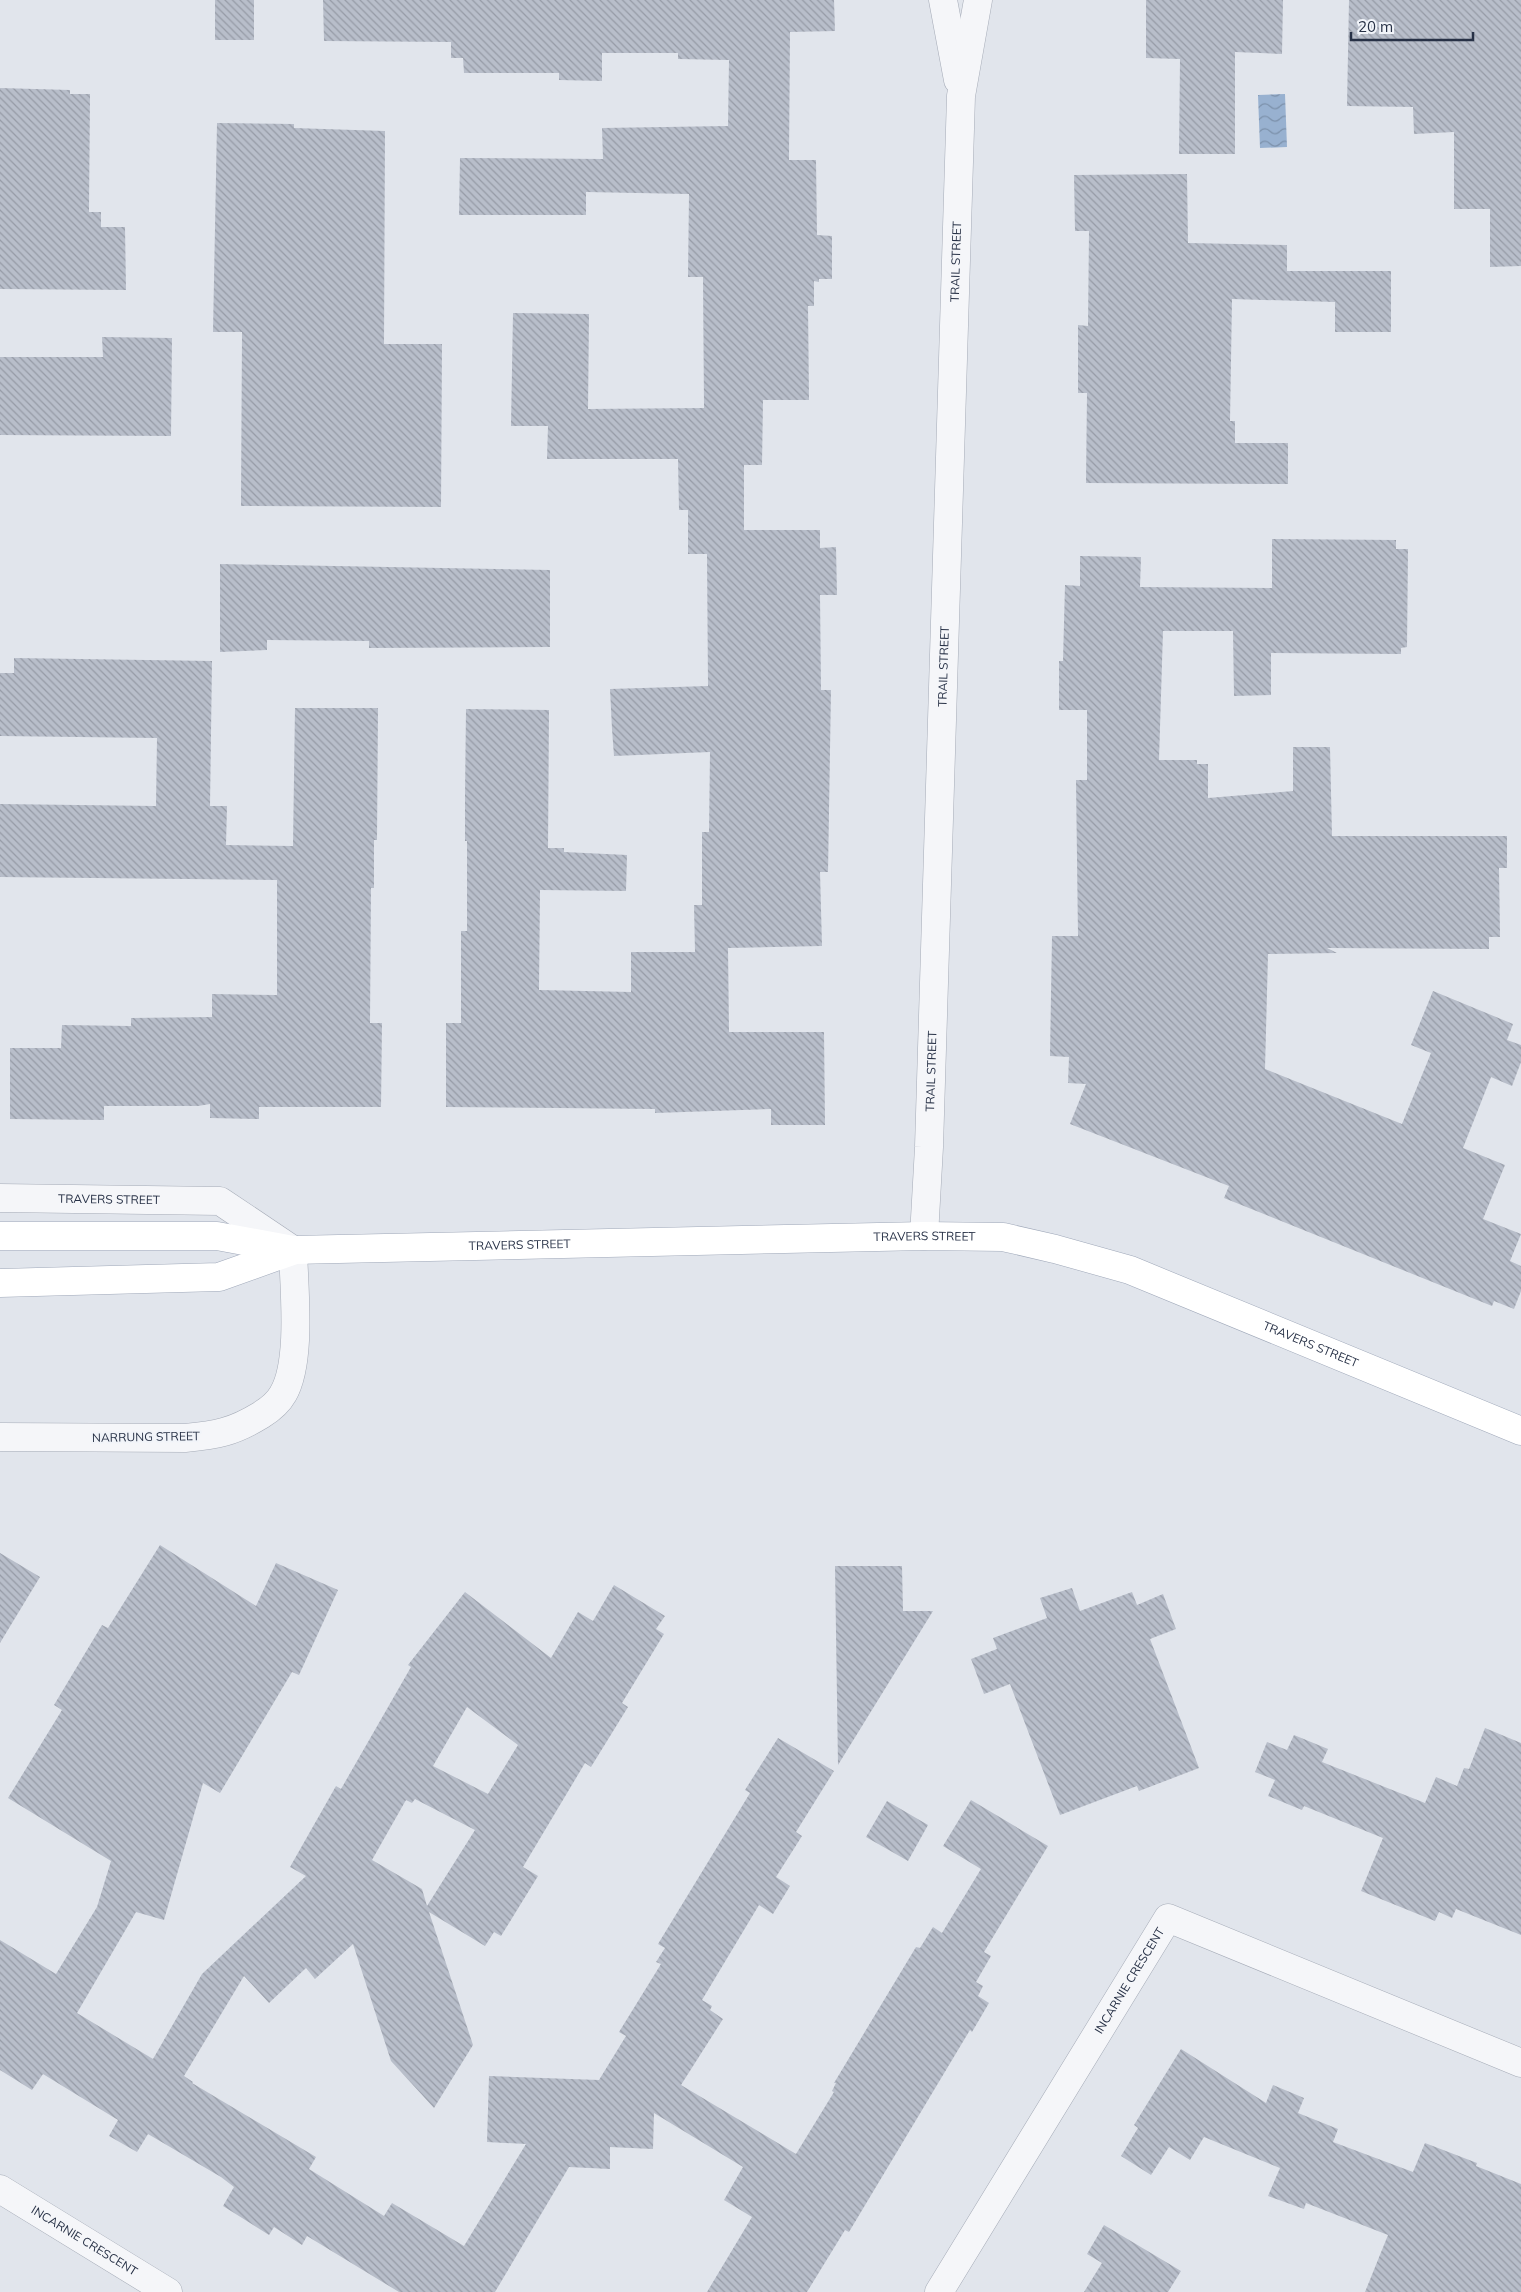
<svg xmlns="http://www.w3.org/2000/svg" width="1521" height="2292" font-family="Mulish,sans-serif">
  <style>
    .water { fill: url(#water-waves) }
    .building { fill: url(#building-back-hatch); fill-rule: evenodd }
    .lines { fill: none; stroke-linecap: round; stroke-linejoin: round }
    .minor-casing { stroke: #a5abb7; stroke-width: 29 }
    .major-casing { stroke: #9fa8b9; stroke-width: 29 }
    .minor { stroke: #f5f6f9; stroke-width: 28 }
    .major { stroke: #fff; stroke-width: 28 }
    .labels { text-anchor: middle; stroke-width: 4; stroke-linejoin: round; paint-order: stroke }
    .street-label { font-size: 12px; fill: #273146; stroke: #f1f4f9 }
  </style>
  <defs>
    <pattern id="water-waves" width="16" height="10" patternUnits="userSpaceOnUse" patternTransform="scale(1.25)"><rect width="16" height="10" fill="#98b1d0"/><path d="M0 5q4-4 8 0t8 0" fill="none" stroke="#7c91ab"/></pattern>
    <pattern id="building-back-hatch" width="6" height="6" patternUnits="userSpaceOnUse" patternTransform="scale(1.25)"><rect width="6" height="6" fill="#b8beca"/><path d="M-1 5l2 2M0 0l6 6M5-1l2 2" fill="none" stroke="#969ba6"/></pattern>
  </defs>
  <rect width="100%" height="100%" fill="#e1e5ec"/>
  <!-- water -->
  <path class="water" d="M 1285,94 L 1287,147 L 1260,148 L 1258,95 Z"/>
  <!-- building -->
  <path class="building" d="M 215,0 L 254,0 L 254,40 L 215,40 Z
    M 323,0 L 834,0 L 835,31 L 790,32 L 789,160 L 816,160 L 817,235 L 832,236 L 832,279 L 819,279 L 819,282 L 814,281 L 814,306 L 808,306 L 809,400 L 763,400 L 762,465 L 744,465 L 744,530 L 820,530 L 820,548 L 836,547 L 837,595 L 820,595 L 821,690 L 831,690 L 828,872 L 820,872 L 822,946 L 728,948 L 729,1032 L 824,1032 L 825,1125 L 771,1125 L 771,1109 L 655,1113 L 655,1109 L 446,1107 L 446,1023 L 461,1023 L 461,931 L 467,931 L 467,841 L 465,841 L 465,796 L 466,709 L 549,710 L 548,848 L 564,848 L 564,852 L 627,855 L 626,891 L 540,890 L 539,990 L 631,992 L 631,952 L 695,952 L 694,905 L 702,905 L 702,832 L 709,832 L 710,752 L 614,756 L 612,729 L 610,689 L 708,686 L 707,554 L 688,554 L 688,510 L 679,510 L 678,459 L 547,459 L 548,426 L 511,426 L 513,313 L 589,314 L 588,409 L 704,408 L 703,277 L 688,277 L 689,194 L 586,192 L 586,215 L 459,215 L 460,158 L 603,159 L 602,128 L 728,126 L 729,60 L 678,59 L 678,53 L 602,53 L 602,81 L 559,80 L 559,73 L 464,73 L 463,58 L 451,58 L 451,42 L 324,41 Z
    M 1146,0 L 1283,0 L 1282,54 L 1235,52 L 1235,154 L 1179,154 L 1180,59 L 1146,58 Z
    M 1349,0 L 1521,0 L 1521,266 L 1490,267 L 1490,209 L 1454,209 L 1454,132 L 1414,134 L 1413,107 L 1347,106 Z
    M 0,88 L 70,90 L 70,94 L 90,94 L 89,212 L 101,212 L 101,227 L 125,227 L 126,290 L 0,289 Z
    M 217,123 L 294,124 L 294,128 L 385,131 L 384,344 L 442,344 L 441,507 L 241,506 L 242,332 L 213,332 Z
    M 1187,174 L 1188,243 L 1287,245 L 1287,271 L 1391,271 L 1391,332 L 1335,332 L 1335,302 L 1232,299 L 1230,421 L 1235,421 L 1235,443 L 1288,443 L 1288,484 L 1086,483 L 1087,393 L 1078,393 L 1078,325 L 1088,326 L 1089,231 L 1075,231 L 1074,175 Z
    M 102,337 L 172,338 L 171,436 L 0,435 L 0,357 L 103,357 Z
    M 1272,539 L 1396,540 L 1396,549 L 1408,549 L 1407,647 L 1401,648 L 1401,654 L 1271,653 L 1271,695 L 1234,696 L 1233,631 L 1163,631 L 1159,760 L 1197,760 L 1197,764 L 1208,764 L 1208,798 L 1293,791 L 1293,747 L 1330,747 L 1332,836 L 1507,836 L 1507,868 L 1499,868 L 1500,937 L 1489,937 L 1489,949 L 1327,948 L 1337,953 L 1268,954 L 1265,1069 L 1402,1124 L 1431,1053 L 1411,1045 L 1433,991 L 1513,1024 L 1507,1040 L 1521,1045 L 1521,1062 L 1512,1086 L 1491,1077 L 1463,1148 L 1505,1165 L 1483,1219 L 1521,1234 L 1510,1261 L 1521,1266 L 1521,1291 L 1514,1309 L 1494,1301 L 1492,1306 L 1224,1198 L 1229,1186 L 1070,1124 L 1086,1084 L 1068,1083 L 1069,1057 L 1050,1056 L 1052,936 L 1078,936 L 1076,780 L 1087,780 L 1087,710 L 1059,710 L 1059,661 L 1063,661 L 1065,585 L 1080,586 L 1080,556 L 1141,557 L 1140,587 L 1272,588 Z
    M 220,564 L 550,570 L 550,647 L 369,648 L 369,641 L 267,640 L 267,650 L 220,652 Z
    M 14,658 L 212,661 L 210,806 L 227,806 L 226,845 L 293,846 L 295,708 L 378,708 L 377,840 L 374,840 L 374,888 L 371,888 L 370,1023 L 382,1023 L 381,1107 L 259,1107 L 259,1119 L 210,1118 L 210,1104 L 198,1106 L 104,1106 L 104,1120 L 10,1119 L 10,1048 L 61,1048 L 62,1025 L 131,1026 L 131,1018 L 212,1017 L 212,994 L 277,995 L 277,880 L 0,877 L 0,804 L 156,806 L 157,738 L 0,736 L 0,673 L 14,673 Z
    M 160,1545 L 256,1606 L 276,1563 L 338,1590 L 299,1675 L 292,1672 L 220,1793 L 203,1783 L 164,1920 L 136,1912 L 77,2013 L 153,2059 L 202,1974 L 306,1876 L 290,1867 L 336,1786 L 341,1789 L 411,1667 L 408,1665 L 465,1592 L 551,1658 L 578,1612 L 593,1621 L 614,1585 L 665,1616 L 656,1629 L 664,1634 L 622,1703 L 628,1707 L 591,1767 L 585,1763 L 523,1867 L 538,1876 L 501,1936 L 494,1932 L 485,1946 L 429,1912 L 473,2045 L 434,2108 L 391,2061 L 353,1944 L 315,1979 L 306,1968 L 269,2003 L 244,1976 L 184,2076 L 193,2082 L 192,2083 L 316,2157 L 309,2169 L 384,2216 L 392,2203 L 464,2246 L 526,2144 L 487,2142 L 489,2076 L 599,2080 L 626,2036 L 619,2032 L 661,1964 L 656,1962 L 665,1948 L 658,1944 L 750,1793 L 745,1790 L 778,1738 L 834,1771 L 796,1832 L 802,1836 L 776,1877 L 790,1886 L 773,1914 L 759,1905 L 702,2000 L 712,2006 L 710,2010 L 723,2019 L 681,2085 L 796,2154 L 834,2092 L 832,2091 L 836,2083 L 834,2083 L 916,1947 L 920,1948 L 933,1927 L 942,1933 L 981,1869 L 943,1846 L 971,1800 L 1048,1846 L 984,1952 L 991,1956 L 976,1982 L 983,1986 L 978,1996 L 989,2003 L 972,2032 L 970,2030 L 849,2232 L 845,2230 L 807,2292 L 707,2292 L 752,2217 L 724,2200 L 743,2167 L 654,2113 L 653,2149 L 610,2147 L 610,2169 L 569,2167 L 495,2292 L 399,2292 L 307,2236 L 302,2245 L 274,2227 L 269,2235 L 223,2206 L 234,2187 L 221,2177 L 148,2134 L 137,2152 L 109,2136 L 118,2120 L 43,2074 L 32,2090 L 0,2070 L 0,1940 L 56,1974 L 97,1907 L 111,1861 L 8,1798 L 62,1710 L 54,1705 L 102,1625 L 108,1628 ZM 467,1707 L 518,1745 L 488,1794 L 433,1766 ZM 415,1799 L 475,1830 L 427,1906 L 422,1889 L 372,1860 L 406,1800 L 412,1803 Z
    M 0,1553 L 40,1577 L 0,1643 Z
    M 835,1566 L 902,1566 L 903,1611 L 933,1611 L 838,1765 Z
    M 1072,1588 L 1080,1611 L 1132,1592 L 1137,1605 L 1163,1594 L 1176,1629 L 1150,1639 L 1199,1768 L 1139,1791 L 1137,1786 L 1060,1815 L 1010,1684 L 984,1694 L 971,1659 L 997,1649 L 993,1638 L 1047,1618 L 1040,1598 Z
    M 1485,1728 L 1521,1743 L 1521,1935 L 1456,1909 L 1452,1918 L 1439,1912 L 1435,1921 L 1361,1891 L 1383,1838 L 1304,1806 L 1302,1810 L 1268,1796 L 1275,1780 L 1255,1772 L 1267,1742 L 1287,1750 L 1294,1735 L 1328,1749 L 1322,1762 L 1425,1803 L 1436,1777 L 1457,1786 L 1464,1768 L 1469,1769 Z
    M 887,1801 L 928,1825 L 908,1861 L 866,1837 Z
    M 1181,2049 L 1266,2103 L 1273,2085 L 1304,2098 L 1298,2113 L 1338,2129 L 1333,2142 L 1413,2172 L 1425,2143 L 1477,2163 L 1476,2166 L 1521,2184 L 1521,2292 L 1365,2292 L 1388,2235 L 1306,2203 L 1304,2209 L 1268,2196 L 1280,2168 L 1204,2137 L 1190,2160 L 1169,2147 L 1151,2175 L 1121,2156 L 1138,2128 L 1134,2125 Z
    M 1104,2225 L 1181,2271 L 1168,2292 L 1084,2292 L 1102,2263 L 1087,2254 Z"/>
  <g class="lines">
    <!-- minor casing -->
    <g class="minor-casing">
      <g id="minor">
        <path d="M 943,0 L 958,80"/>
        <path id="s1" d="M 0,1198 L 220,1201 L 293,1250 C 294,1288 302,1362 283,1394 C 278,1403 269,1410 261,1415 C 233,1432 217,1435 185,1438 L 0,1437"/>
        <path id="s2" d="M 924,1236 L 929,1147 L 961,96 L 978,0"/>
        <path id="s3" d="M 0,2189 L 168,2292"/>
        <path id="s4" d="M 939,2292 L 1168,1918 L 1521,2063"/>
      </g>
    </g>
    <!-- major casing -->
    <g class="major-casing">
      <g id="major">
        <path id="s5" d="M 0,1236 L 217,1236 L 293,1250 L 924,1236 L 1003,1237 L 1055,1249 L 1130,1270 L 1521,1431"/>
        <path d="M 0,1283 L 219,1277 L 292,1251"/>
      </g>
    </g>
    <!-- minor -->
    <use href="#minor" class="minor"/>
    <!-- major -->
    <use href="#major" class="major"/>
  </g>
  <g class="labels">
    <!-- street labels -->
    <g class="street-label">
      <text dy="4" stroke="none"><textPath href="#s2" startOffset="975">TRAIL STREET</textPath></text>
      <text dy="4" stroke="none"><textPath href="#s2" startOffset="570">TRAIL STREET</textPath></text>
      <text dy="4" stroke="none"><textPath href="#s2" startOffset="165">TRAIL STREET</textPath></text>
      <text dy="4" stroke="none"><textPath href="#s1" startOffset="109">TRAVERS STREET</textPath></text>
      <text dy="4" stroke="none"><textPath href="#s5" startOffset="926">TRAVERS STREET</textPath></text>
      <text dy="4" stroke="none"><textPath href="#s5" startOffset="521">TRAVERS STREET</textPath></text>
      <text dy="4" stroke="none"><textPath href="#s5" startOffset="1331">TRAVERS STREET</textPath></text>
      <text transform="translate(146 1437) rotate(-1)" y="4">NARRUNG STREET</text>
      <text dy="4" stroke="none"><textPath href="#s4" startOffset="365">INCARNIE CRESCENT</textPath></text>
      <text dy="4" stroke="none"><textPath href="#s3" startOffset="99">INCARNIE CRESCENT</textPath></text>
    </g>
  </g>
  <!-- scale -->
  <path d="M1351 32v8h122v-8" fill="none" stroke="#273146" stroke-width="2.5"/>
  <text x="1358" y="32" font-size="15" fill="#273146" stroke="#f1f4f9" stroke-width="4" paint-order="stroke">20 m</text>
</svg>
